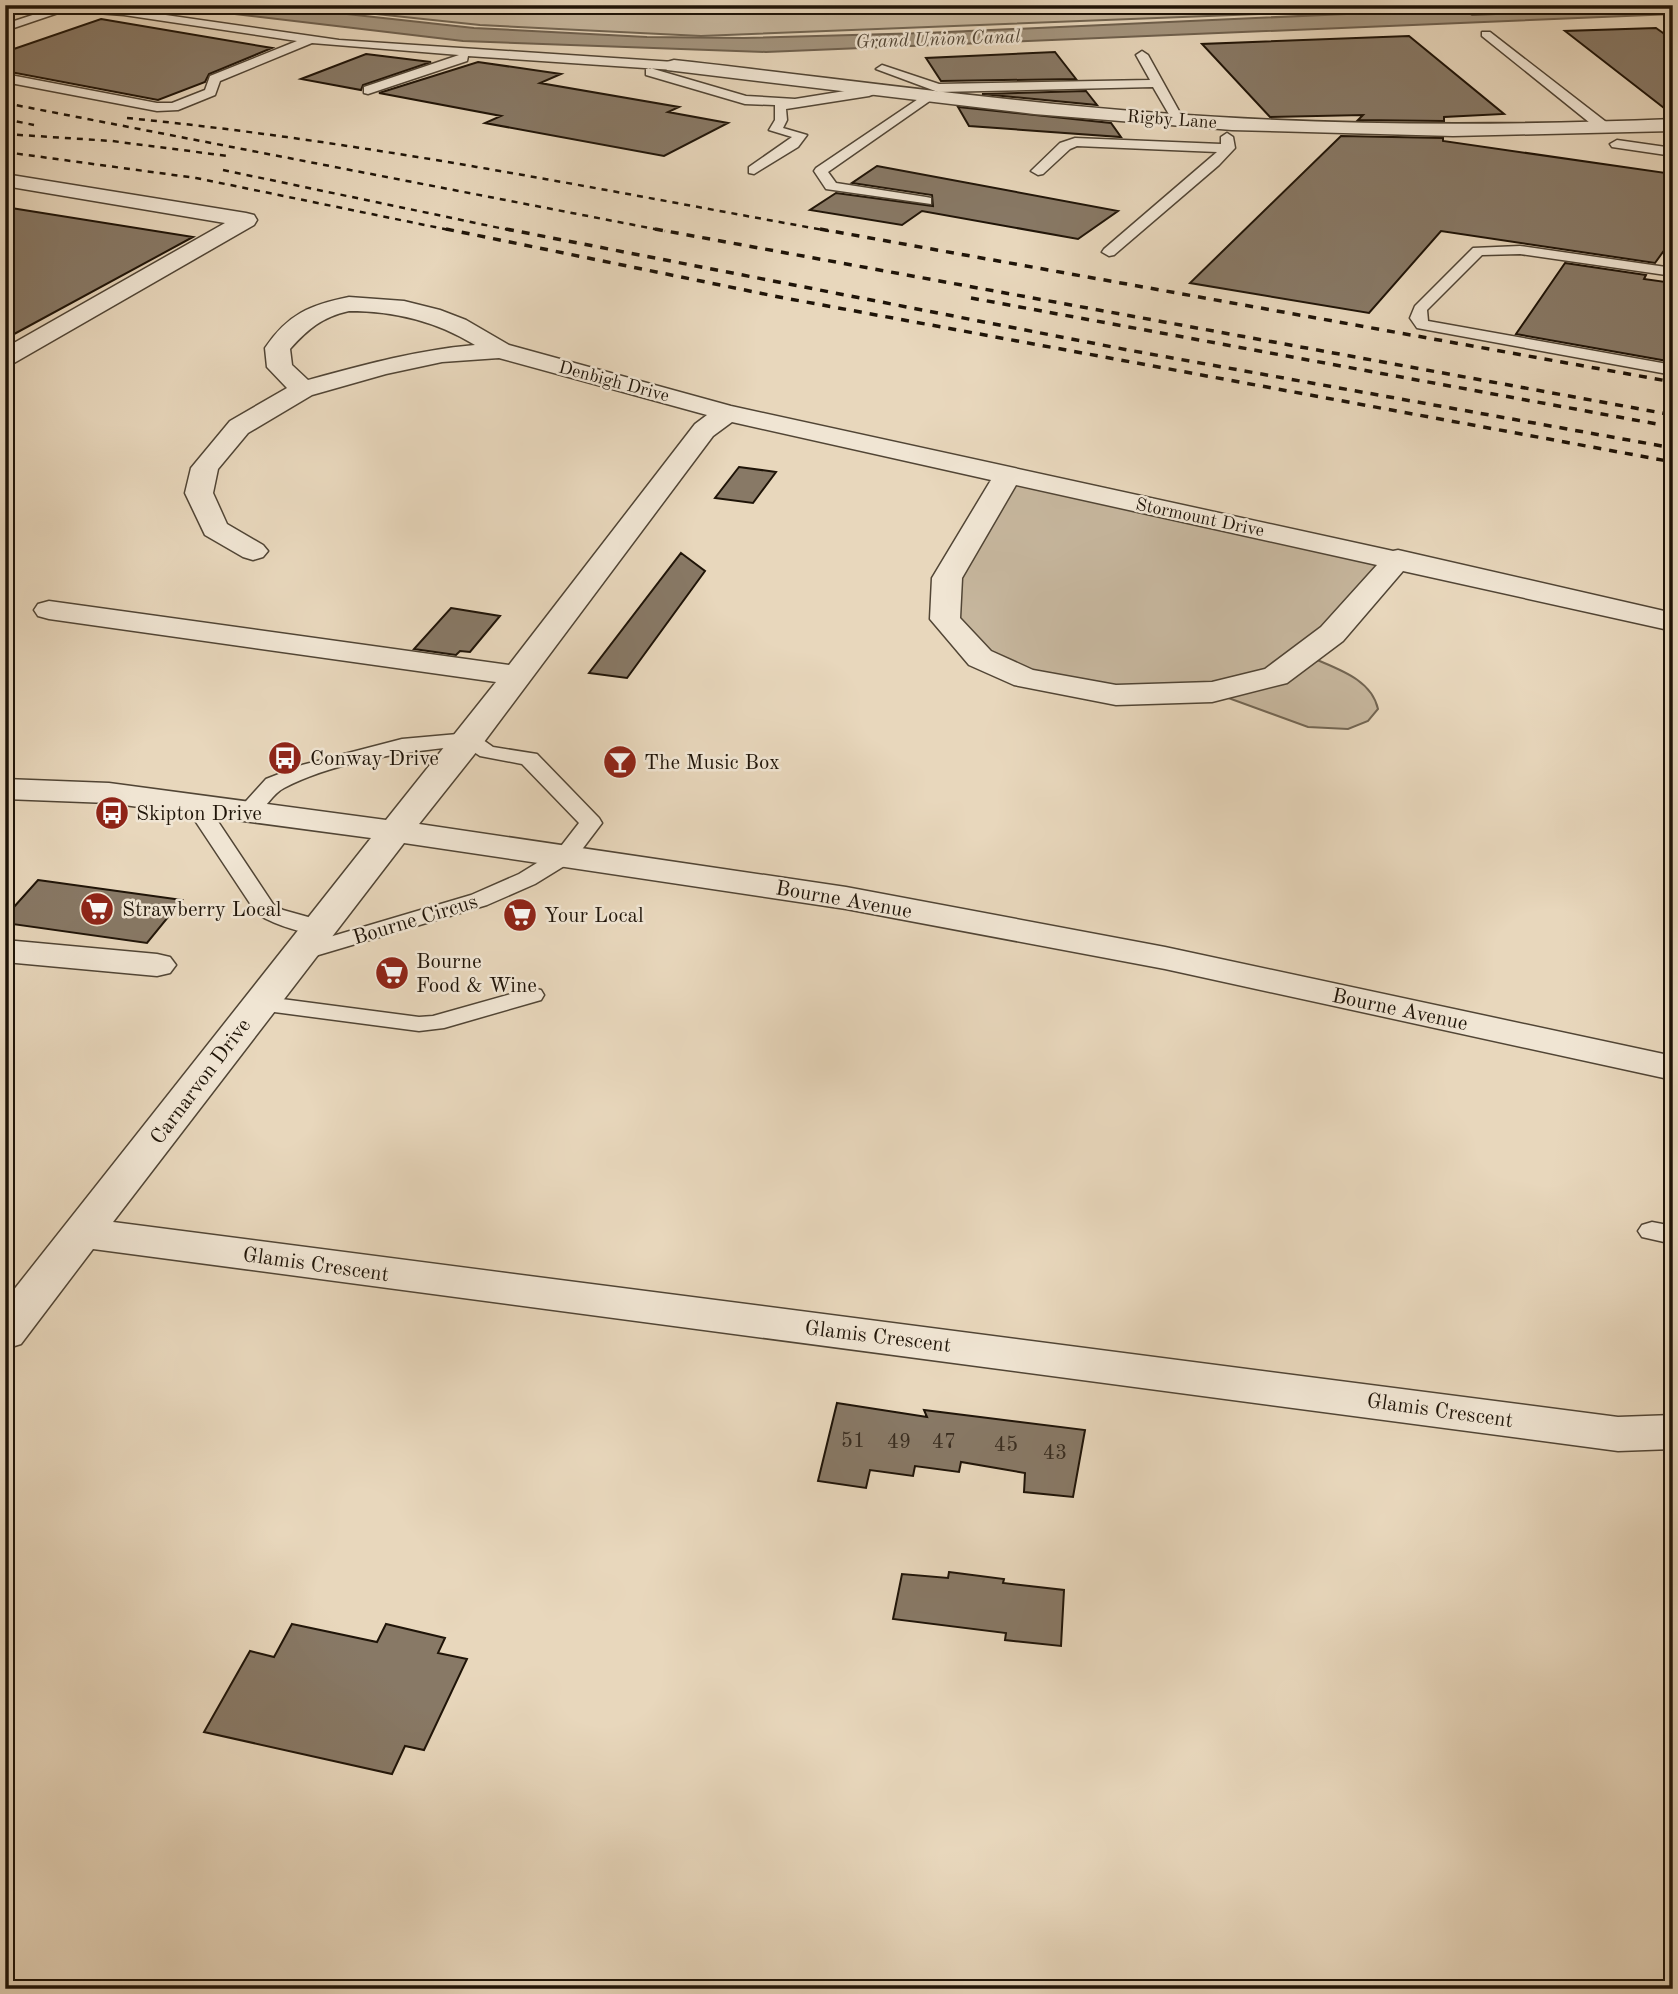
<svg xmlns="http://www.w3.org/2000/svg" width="1678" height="1994" font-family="'Old Standard TT',serif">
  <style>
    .green { fill: #c6b69d; stroke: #726552; stroke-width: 2 }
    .water { fill: #a4957f; stroke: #6f614f; stroke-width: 2 }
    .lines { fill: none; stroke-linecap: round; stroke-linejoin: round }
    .shore { stroke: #625444; stroke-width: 2 }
    .building { fill: #887966; stroke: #1f1408; stroke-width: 2 }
    .lane-casing { stroke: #514535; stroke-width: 3 }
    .street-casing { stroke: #514535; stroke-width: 3 }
    .lane { fill: #f0e5d3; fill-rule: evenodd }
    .street { fill: #f0e5d3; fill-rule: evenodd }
    .rail-far1 { stroke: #1f1408; stroke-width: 2.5; stroke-dasharray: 6 6; stroke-linecap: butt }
    .rail { stroke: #1f1408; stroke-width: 3.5; stroke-dasharray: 8 8; stroke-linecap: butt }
    .labels { text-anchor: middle; stroke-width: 5; stroke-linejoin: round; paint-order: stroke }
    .far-street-label { font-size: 18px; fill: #1f1408; stroke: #f0e5d3 }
    .far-water-label { font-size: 19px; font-style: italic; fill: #544838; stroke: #f0e5d3 }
    .poi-label { font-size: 21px; fill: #1f1408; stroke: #f0e5d3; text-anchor: start }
    .street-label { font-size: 21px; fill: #1f1408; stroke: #f0e5d3 }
    .near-number-label { font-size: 21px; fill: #392d20 }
  </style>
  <rect width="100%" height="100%" fill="#e8d7bc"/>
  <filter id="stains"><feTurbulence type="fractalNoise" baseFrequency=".00286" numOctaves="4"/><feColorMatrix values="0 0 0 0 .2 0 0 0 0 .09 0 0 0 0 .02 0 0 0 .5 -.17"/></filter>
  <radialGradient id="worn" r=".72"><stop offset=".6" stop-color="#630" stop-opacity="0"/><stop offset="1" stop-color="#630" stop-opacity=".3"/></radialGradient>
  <!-- green -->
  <path class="green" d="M 291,5 L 1488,5 L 701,36 L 480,25 Z
    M 1007,476 L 1398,559 L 1306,655 C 1333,668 1371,677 1378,709 L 1368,721 L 1348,729 L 1308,727 L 1212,692 L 1116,695 L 1025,678 L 945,619 L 947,578 Z"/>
  <!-- water -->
  <path class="water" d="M 158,5 L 265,5 L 474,28 L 647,37 L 744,38 L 925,33 L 1477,8 L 1673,5 L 1673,14 L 766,52 L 463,41 Z"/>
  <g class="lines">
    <!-- shore -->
    <path class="shore" d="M 216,5 L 282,14 L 285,12 L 285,5
      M 1469,5 L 1468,12 L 1472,15 L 1673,7"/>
  </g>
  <!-- building -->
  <path class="building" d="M 101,19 L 272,48 L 209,74 L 205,82 L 158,100 L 5,71 L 5,52 Z
    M 1656,28 L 1673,40 L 1673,115 L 1565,31 Z
    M 1409,36 L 1504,114 L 1444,117 L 1444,121 L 1358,120 L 1363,115 L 1270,117 L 1202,44 Z
    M 1055,52 L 1076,79 L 941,81 L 926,58 Z
    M 366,54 L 431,62 L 363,85 L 361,90 L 301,79 Z
    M 478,62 L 561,74 L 540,83 L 679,107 L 668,112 L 728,123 L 664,156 L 485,123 L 501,116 L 379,93 Z
    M 1086,91 L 1097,105 L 982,94 Z
    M 958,107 L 1111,123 L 1121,137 L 969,126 Z
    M 1341,136 L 1443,138 L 1443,141 L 1673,174 L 1673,238 L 1655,263 L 1441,231 L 1369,313 L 1190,283 Z
    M 877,166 L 1118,211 L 1078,239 L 922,211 L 902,225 L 810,210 L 836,193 L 933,206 L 932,195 L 852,183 Z
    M 5,207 L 193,237 L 5,339 Z
    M 1565,263 L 1646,275 L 1644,279 L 1673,283 L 1673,362 L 1516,334 Z
    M 739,467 L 776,472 L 753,503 L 715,498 Z
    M 681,553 L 705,571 L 627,678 L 589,673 Z
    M 451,608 L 500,616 L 470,652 L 460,651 L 456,655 L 414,649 Z
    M 38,880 L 182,900 L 147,943 L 5,923 L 5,917 Z
    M 837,1403 L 927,1417 L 924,1410 L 1085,1430 L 1073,1497 L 1024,1492 L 1025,1473 L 961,1462 L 959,1472 L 915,1466 L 913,1476 L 870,1470 L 866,1488 L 818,1481 Z
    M 949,1572 L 1004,1579 L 1003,1583 L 1064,1590 L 1061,1646 L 1005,1640 L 1006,1633 L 893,1619 L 902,1574 L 948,1578 Z
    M 292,1624 L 377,1642 L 386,1624 L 445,1638 L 438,1653 L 467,1659 L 424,1750 L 405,1746 L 392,1774 L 204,1732 L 250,1651 L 274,1657 Z"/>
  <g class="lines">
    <!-- lane casing -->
    <g class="lane-casing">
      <path id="lane" d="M 82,6 L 124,9 L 339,40 L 674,62 L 680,66 L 674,70 L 468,56 L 467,61 L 368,94 L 364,93 L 364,87 L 459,55 L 312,43 L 220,81 L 215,95 L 178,110 L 157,111 L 5,82 L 5,74 L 157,103 L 172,103 L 205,90 L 210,76 L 297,41 L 124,15 L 82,12 L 58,13 L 5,31 L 5,24 L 57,7 Z
        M 1482,32 L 1490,32 L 1610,125 L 1610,131 L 1600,131 L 1482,36 Z
        M 1142,51 L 1148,55 L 1184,120 L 1182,123 L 1174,123 L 1153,87 L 938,92 L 876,69 L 882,65 L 939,84 L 1150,80 L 1136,55 Z
        M 650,68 L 746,96 L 795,99 L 882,85 L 888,89 L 869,96 L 786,109 L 787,120 L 783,128 L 807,135 L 798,147 L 754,174 L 749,173 L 749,167 L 792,137 L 769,130 L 775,120 L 775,105 L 745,104 L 646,75 L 646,69 Z
        M 930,91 L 934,92 L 934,98 L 828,172 L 836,183 L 926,197 L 931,198 L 931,204 L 826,189 L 814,171 L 816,168 Z
        M 1227,133 L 1233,137 L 1235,148 L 1219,165 L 1114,255 L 1109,256 L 1102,252 L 1104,249 L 1217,152 L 1077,146 L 1070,149 L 1043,174 L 1038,175 L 1031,171 L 1060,143 L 1075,138 L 1221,144 L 1221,137 Z
        M 1617,140 L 1673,148 L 1673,156 L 1612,147 L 1610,144 Z
        M 1520,246 L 1673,268 L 1673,276 L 1520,254 L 1482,255 L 1427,310 L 1428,321 L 1673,365 L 1673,375 L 1417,328 L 1410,318 L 1415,306 L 1473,248 Z
        M 469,733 L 476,735 L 493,747 L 537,754 L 599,818 L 602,823 L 574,860 L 535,884 L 487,905 L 305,959 L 297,961 L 289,959 L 285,954 L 289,949 L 471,895 L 519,874 L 558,850 L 579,823 L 522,764 L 480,756 L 465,746 C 408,751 335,761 284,788 C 268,796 263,820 241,815 L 238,810 L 266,779 L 302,765 L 402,739 Z
        M 195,797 L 203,799 L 273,904 L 283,910 L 326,922 L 330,927 L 326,932 C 307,937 274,924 257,914 L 184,804 L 187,799 Z
        M 532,988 L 541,990 L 544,995 L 541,1000 L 444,1028 L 419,1031 L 259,1010 L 250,1008 L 247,1003 L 250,998 L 259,996 L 419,1017 L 433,1016 Z
        M 1652,1222 L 1673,1226 L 1673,1244 L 1642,1237 L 1638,1231 L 1642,1225 Z"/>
    </g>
    <!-- street casing -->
    <g class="street-casing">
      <path id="street" d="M 674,60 C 836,78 997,101 1159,113 C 1330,126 1501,126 1673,119 L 1673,131 L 1453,136 L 1232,130 L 1034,114 L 667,70 L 665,66 L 667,62 Z
        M 5,174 L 246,213 L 254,215 L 257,220 L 254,225 L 14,363 L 5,365 L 5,348 L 225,223 L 5,186 Z
        M 349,297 L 404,301 L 440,310 L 466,320 L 509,345 L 731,406 L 1393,551 L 1398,550 L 1673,613 L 1673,631 L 1403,571 L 1343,641 L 1287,683 L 1212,702 L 1116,705 L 1014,685 L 969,665 L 930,619 L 932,578 L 991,480 L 732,422 L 713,436 L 481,746 L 419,824 L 846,887 L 1165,947 L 1673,1056 L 1673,1080 L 1165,969 L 846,909 L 404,843 L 113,1222 L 1618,1417 L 1673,1415 L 1673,1449 L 1618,1451 L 93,1249 L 21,1344 L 5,1349 L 5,1301 L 371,838 L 109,803 L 5,799 L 5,779 L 109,783 L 386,820 L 496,682 L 49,619 L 38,616 L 34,610 L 38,604 L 49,601 L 509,665 L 695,424 L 707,415 L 499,358 L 442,362 L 386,374 L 312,395 L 248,433 L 218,469 L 213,493 L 227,524 L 263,545 L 268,551 L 263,557 L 253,560 L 243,557 L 205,535 L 185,493 L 191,468 L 230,421 L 287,388 L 267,367 L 265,348 C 288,314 310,305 349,297 ZM 349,311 C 394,311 436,321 475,345 C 417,350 363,365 308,380 L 292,365 L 290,349 C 308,329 322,317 349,311 ZM 1016,485 L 1377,565 L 1321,627 L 1265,669 L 1212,682 L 1116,685 L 1033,670 L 991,651 L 960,618 L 962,578 Z
        M 5,940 L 157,954 L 170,957 L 176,965 L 170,973 L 157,976 L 5,962 Z"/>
    </g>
    <!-- lane -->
    <use href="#lane" class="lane"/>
    <!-- street -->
    <use href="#street" class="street"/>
    <!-- rail-far1 -->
    <path class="rail-far1" d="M 5,103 L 665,231
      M 127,118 C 363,141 596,189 829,231
      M 5,119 L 34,125
      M 5,134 L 112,141 L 228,156
      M 5,152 L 196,178 L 454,231
      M 223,170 L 514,231"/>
    <!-- rail -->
    <path class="rail" d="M 446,229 L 779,297 L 1673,462
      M 506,229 L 1128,350 L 1673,448
      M 655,229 L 1673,415
      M 820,229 L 1673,382
      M 971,298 L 1673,427"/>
  </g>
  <!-- icons -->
  <defs>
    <g id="bus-disc" transform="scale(1.75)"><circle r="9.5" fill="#8f2418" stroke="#f0e5d3"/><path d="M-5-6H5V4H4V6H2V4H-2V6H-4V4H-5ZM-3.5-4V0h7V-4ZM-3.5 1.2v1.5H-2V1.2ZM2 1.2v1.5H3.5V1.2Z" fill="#fff"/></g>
    <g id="bar-disc" transform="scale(1.75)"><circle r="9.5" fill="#8f2418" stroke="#f0e5d3"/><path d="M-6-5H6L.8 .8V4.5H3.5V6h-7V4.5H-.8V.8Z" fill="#fff"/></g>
    <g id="supermarket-disc" transform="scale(1.75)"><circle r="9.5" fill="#8f2418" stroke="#f0e5d3"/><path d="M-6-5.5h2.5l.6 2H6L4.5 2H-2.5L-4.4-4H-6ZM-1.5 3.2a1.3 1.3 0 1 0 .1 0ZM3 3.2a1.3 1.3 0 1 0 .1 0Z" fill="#fff"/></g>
  </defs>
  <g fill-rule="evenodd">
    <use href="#bus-disc" x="285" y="758"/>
    <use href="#bar-disc" x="620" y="762"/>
    <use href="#bus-disc" x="112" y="813"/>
    <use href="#supermarket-disc" x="97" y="909"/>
    <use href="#supermarket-disc" x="520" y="915"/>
    <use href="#supermarket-disc" x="392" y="973"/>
  </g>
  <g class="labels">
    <!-- far-street labels -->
    <g class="far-street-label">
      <text transform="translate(1172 119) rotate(4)" y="6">Rigby Lane</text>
      <text transform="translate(614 381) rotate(15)" y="6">Denbigh Drive</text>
      <text transform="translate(1200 517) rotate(12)" y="6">Stormount Drive</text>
    </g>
    <!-- far-water labels -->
    <g class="far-water-label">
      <text transform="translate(938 38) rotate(-2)" y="7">Grand Union Canal</text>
    </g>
    <!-- poi labels -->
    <g class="poi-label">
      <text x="310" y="765">Conway Drive</text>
      <text x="644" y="769">The Music Box</text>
      <text x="136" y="820">Skipton Drive</text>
      <text x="122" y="916">Strawberry Local</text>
      <text x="544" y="922">Your Local</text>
      <text x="416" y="968">Bourne<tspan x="416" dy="24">Food &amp; Wine</tspan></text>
    </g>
    <!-- street labels -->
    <g class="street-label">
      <text transform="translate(844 899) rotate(10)" y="7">Bourne Avenue</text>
      <text transform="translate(415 919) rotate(-17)" y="7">Bourne Circus</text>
      <text transform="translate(1400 1009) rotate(12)" y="7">Bourne Avenue</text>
      <text transform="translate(200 1081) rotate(-53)" y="7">Carnarvon Drive</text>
      <text transform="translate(316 1264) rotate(8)" y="7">Glamis Crescent</text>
      <text transform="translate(878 1336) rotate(7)" y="7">Glamis Crescent</text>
      <text transform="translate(1440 1410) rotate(8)" y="7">Glamis Crescent</text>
    </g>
    <!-- near-number labels -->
    <g class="near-number-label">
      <text x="853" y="1447">51</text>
      <text x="899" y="1448">49</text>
      <text x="944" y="1448">47</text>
      <text x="1006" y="1451">45</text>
      <text x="1055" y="1459">43</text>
    </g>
  </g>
  <!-- margin -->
  <rect width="1678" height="1994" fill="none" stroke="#e8d7bc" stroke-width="28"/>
  <rect x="7" y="7" width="1664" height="1980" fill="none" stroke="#1f1408" stroke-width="3.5"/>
  <rect x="14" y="14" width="1650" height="1966" fill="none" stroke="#1f1408" stroke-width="2"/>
  <rect width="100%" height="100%" filter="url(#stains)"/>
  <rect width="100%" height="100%" fill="url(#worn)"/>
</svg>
